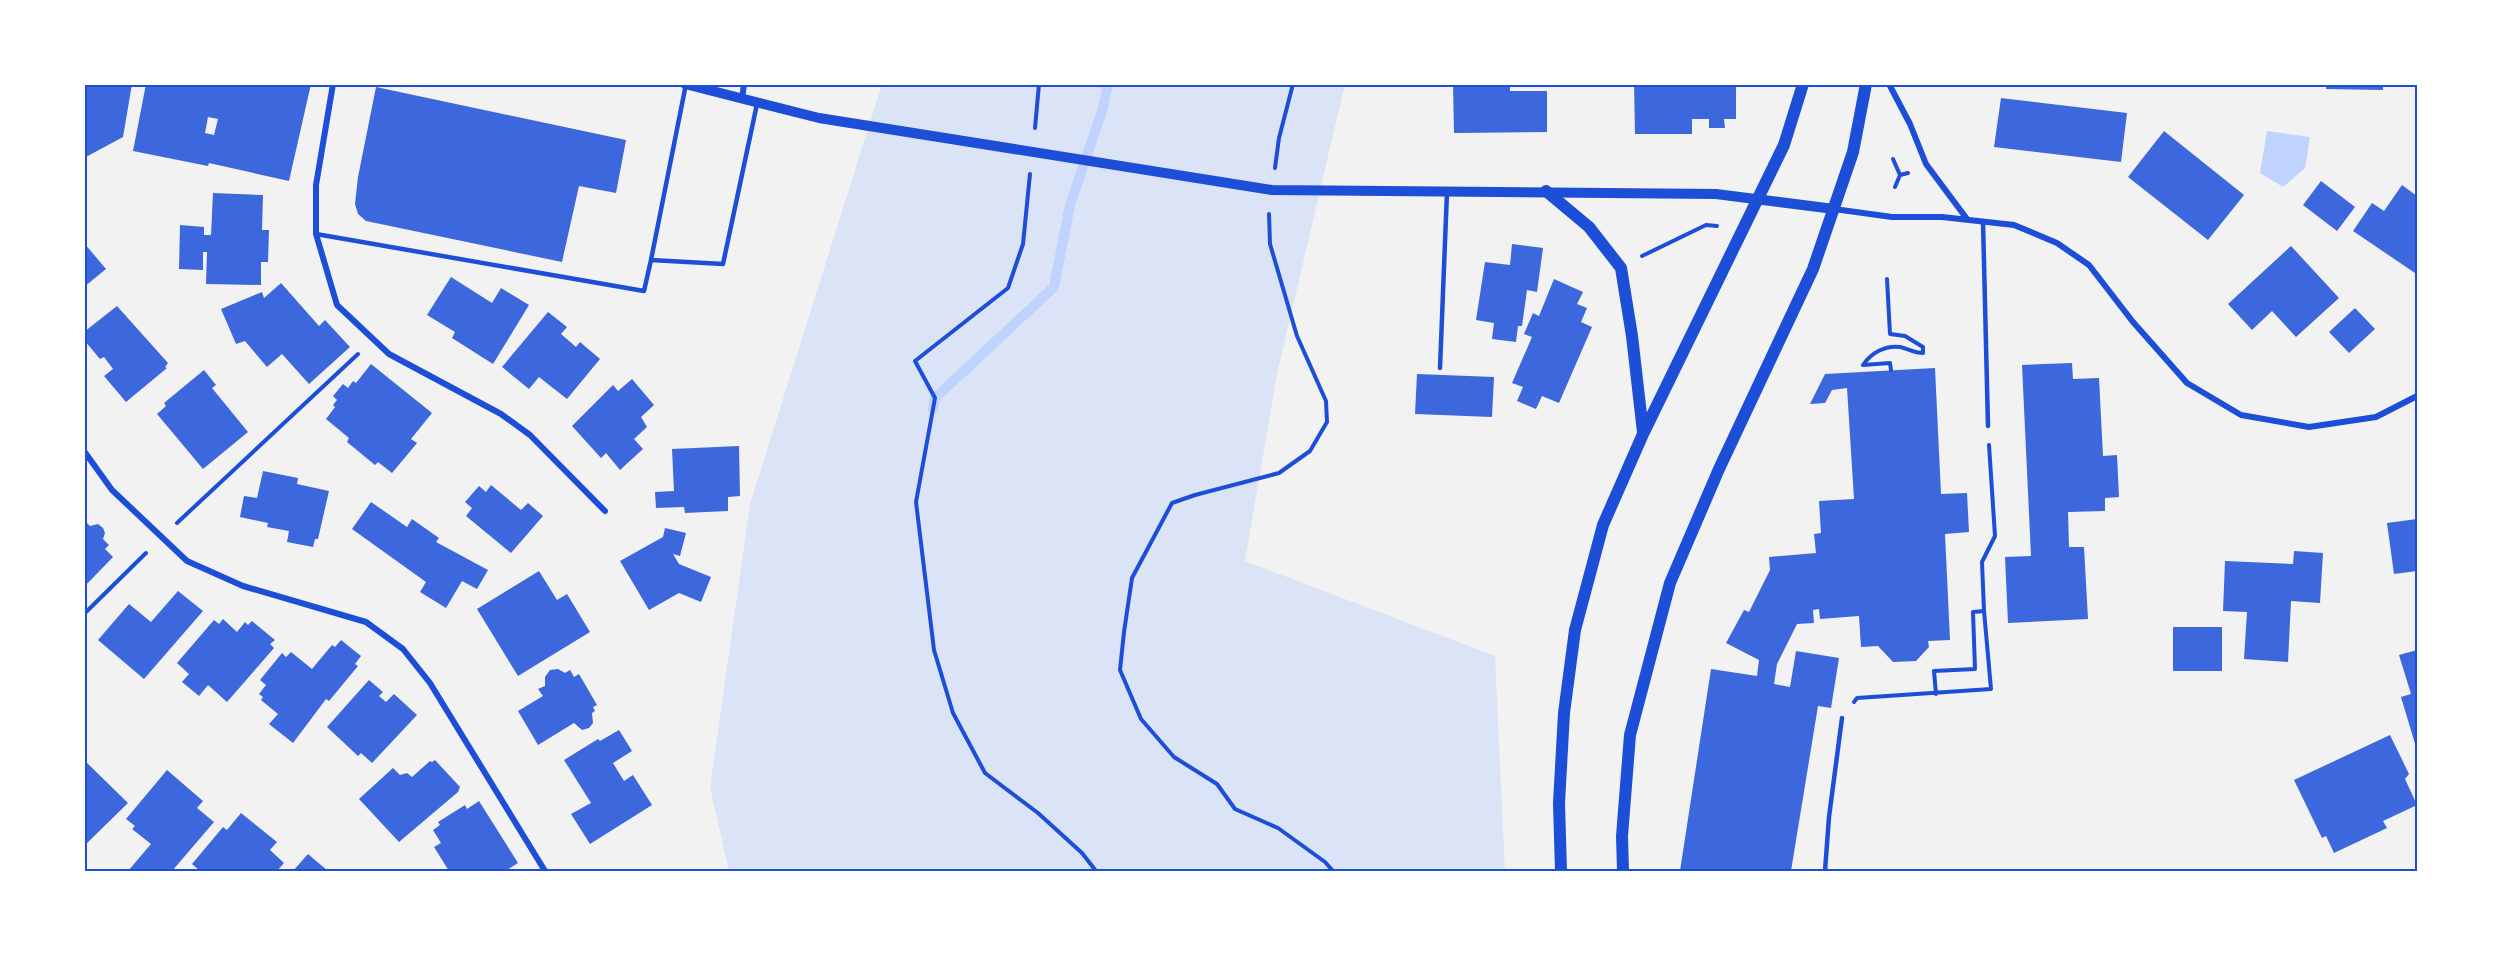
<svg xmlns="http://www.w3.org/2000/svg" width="2501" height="955" font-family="'Work Sans',sans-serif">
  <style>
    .green { fill: #dbe4f7 }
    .water { fill: #bfd3fe }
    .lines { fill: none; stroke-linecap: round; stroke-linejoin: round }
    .stream { stroke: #bfd3fe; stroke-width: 10 }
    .building { fill: #3d67dc; fill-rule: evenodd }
    .path { stroke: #1d4ed8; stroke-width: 4 }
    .service { stroke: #1d4ed8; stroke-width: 4.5 }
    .minor { stroke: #1d4ed8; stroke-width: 6 }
    .tertiary { stroke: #1d4ed8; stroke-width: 10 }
    .secondary { stroke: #1d4ed8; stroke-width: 12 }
    .neatline { fill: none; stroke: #1d4ed8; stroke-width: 2 }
  </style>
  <rect width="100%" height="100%" fill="#f2f2f2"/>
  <!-- green -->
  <path class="green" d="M 882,84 L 1345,84 L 1277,374 L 1245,561 L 1495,656 L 1505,871 L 729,871 L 710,788 L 750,504 Z"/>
  <!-- water -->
  <path class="water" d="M 2267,131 L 2310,137 L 2305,168 L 2283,187 L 2260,173 Z"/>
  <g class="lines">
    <!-- stream -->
    <path class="stream" d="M 933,409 L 935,398 L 1054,287 L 1070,205 L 1102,111 L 1108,84"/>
  </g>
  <!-- building -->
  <path class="building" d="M 84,84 L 132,84 L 123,137 L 84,158 Z
    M 146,84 L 311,84 L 289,181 L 209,163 L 208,166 L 133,151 ZM 208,117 L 218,119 L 214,135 L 205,133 Z
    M 1453,84 L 1510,84 L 1510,91 L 1547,91 L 1547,132 L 1454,133 Z
    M 1634,84 L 1736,84 L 1736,119 L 1724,119 L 1725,128 L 1709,128 L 1709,119 L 1692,119 L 1692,134 L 1635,134 Z
    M 2326,84 L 2383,84 L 2383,90 L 2326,89 Z
    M 376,87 L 626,140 L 616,193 L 579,186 L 562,262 L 366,221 L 358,214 L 355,204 L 358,177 Z
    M 2001,98 L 2127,113 L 2121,162 L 1994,147 Z
    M 2164,131 L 2244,195 L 2208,240 L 2128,177 Z
    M 2321,181 L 2355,207 L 2337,231 L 2303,205 Z
    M 2402,185 L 2417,196 L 2417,270 L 2415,273 L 2353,231 L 2372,203 L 2384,211 Z
    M 213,193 L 263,195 L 262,230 L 269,230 L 268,262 L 261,262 L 261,285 L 206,284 L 207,252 L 203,252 L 203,270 L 179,269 L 180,225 L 204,227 L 204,235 L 211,235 Z
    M 84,243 L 106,269 L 84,287 Z
    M 1512,244 L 1543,248 L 1537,292 L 1527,290 L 1522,326 L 1518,326 L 1516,342 L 1492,339 L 1494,323 L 1476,320 L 1485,262 L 1510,265 Z
    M 2291,246 L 2339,298 L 2296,337 L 2272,311 L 2252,330 L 2228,304 Z
    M 451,277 L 492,303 L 501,288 L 529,305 L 493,364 L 452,338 L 455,332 L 427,315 Z
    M 1554,279 L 1583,292 L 1577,304 L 1587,308 L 1581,322 L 1592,327 L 1559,403 L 1542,396 L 1536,409 L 1517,401 L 1523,387 L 1512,383 L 1532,337 L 1524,334 L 1533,313 L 1539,316 Z
    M 281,283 L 319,326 L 325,320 L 350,347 L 309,384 L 282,354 L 267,367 L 245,341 L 236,344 L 221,309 L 262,292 L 264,298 Z
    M 117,306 L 168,363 L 165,367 L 167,368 L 126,402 L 104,376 L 113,369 L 104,357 L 100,359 L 84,340 L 84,332 Z
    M 2355,308 L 2375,329 L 2349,353 L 2329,332 Z
    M 548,312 L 567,327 L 561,334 L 576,347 L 580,342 L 600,359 L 567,399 L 539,377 L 529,389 L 502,367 Z
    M 2072,363 L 2073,379 L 2099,378 L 2103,456 L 2117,455 L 2119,497 L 2105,498 L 2105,511 L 2068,512 L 2069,547 L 2084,547 L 2088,619 L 2008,623 L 2005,557 L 2031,556 L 2022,365 Z
    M 371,364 L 432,413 L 411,439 L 417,443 L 392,473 L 378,462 L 375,465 L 347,442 L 349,438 L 326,419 L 335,407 L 333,405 L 337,400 L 333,396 L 343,384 L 348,388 L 353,381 L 356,383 Z
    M 1935,368 L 1941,494 L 1967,493 L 1969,532 L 1945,534 L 1950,640 L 1928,641 L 1929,647 L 1916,661 L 1893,662 L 1878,646 L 1861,647 L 1859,616 L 1820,619 L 1819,609 L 1813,610 L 1814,623 L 1797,624 L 1777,664 L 1774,684 L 1790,687 L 1796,651 L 1839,658 L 1831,708 L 1818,706 L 1791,871 L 1680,871 L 1711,669 L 1757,676 L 1759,660 L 1726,643 L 1744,610 L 1749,612 L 1770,570 L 1769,557 L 1816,553 L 1814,534 L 1821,533 L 1819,501 L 1854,499 L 1847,388 L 1832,390 L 1825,403 L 1810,404 L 1825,374 Z
    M 204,370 L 216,385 L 212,388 L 248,432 L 203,469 L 157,414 L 166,406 L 164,403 Z
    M 1417,374 L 1494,377 L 1492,417 L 1415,414 Z
    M 632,379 L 654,405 L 641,417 L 647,427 L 634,439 L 643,449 L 620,470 L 606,453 L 601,458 L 572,426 L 613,385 L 618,391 Z
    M 739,446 L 740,496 L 728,497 L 728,511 L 685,513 L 684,507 L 656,508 L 655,492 L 674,491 L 672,449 Z
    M 263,471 L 298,478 L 297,484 L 329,491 L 318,539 L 315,539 L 313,547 L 287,542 L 289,531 L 267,527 L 268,523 L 240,517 L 244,496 L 257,498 Z
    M 491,485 L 521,510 L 528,503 L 543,516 L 511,553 L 466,516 L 472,508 L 465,502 L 479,486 L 486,492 Z
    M 371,502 L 407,527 L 412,519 L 439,538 L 436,542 L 488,570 L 477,589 L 462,581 L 446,608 L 420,592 L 426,582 L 352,529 Z
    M 2417,519 L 2417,571 L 2394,574 L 2387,523 Z
    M 84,520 L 90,526 L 98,524 L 103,528 L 105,533 L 103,539 L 109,545 L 105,549 L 113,557 L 84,587 Z
    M 665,528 L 686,533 L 680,556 L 673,554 L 679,564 L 711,577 L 701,602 L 679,593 L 649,610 L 620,561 L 663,537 Z
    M 2294,551 L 2323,553 L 2320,603 L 2291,601 L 2288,662 L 2244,659 L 2247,612 L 2223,611 L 2225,561 L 2293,564 Z
    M 539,571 L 557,600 L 567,594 L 590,632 L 518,676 L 477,609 Z
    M 178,591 L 203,611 L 144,679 L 98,640 L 129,604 L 151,622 Z
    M 223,619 L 237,632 L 245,622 L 248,625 L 252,621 L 275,640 L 270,644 L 274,648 L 227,702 L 208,685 L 199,696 L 182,682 L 189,674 L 177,663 L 214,620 L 219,624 Z
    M 2173,627 L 2222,627 L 2222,671 L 2173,671 Z
    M 341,640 L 361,656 L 355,664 L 358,666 L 329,701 L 326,699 L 293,743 L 269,724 L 278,714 L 261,700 L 263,697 L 259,694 L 266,685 L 260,680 L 282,653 L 286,657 L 291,652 L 312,669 L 332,645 L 335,647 Z
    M 2417,650 L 2417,747 L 2416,747 L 2401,697 L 2411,694 L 2399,655 Z
    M 558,669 L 565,673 L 570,670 L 574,677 L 579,674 L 597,705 L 593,707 L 595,711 L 592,713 L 593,723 L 589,728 L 582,730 L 574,723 L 538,745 L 518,711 L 543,696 L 538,689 L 545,686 L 545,677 L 550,670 Z
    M 369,680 L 383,692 L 379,696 L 386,702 L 394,694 L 417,715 L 372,763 L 361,753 L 358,756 L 327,727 Z
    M 619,730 L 632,751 L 613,763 L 624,781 L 633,775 L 652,805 L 590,844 L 571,814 L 591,803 L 564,760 L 598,739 L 600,741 Z
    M 2390,735 L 2409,774 L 2405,779 L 2417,805 L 2383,821 L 2387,828 L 2334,853 L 2326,836 L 2322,838 L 2294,780 Z
    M 84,760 L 128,803 L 84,846 Z
    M 435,760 L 460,787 L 458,792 L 399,842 L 359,799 L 393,768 L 400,775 L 407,773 L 412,777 L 430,761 L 432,762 Z
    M 167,770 L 203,801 L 197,808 L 214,822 L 172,871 L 128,871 L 151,844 L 132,829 L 135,826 L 126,819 Z
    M 479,801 L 518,863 L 505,871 L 449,871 L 434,847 L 441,843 L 433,830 L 440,825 L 438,822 L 465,805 L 467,809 Z
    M 241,813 L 277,842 L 270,850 L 284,863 L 277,871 L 200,871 L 192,864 L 223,827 L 227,830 Z
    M 308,854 L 328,871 L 293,871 Z"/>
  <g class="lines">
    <!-- path -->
    <path class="path" d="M 1035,128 L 1039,84
      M 1893,159 L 1900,175
      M 1275,168 L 1279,138 L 1293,84
      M 1030,174 L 1023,244 L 1008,288 L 915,361 L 935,398 L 916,502 L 934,650 L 953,713 L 985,773 L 1038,813 L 1082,853 L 1096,871
      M 1895,187 L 1900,175 L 1908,173
      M 1269,214 L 1270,244 L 1297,336 L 1326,401 L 1327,422 L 1310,451 L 1279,473 L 1195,495 L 1172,503 L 1132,578 L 1124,632 L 1120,670 L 1141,719 L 1174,757 L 1217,784 L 1235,809 L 1278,828 L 1325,862 L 1333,871
      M 1642,256 L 1706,225 L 1717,226
      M 1887,279 L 1890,334 L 1905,336 L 1923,347 L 1923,353 C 1914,353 1909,349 1900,347 C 1885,345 1871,353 1863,365 L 1890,363 L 1891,370
      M 177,523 L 358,354
      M 84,614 L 146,553
      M 1936,694 L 1934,671 L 1975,669 L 1973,612 L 1984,611 L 1982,562 L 1995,536 L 1989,445
      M 1854,702 L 1857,698 L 1991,689 L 1984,611"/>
    <!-- service -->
    <path class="service" d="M 686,84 L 651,260 L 723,264 L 757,104
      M 1983,221 L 1988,426
      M 316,234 L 644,291 L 651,260
      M 1440,368 L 1447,192
      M 1825,871 L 1829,817 L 1842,718"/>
    <!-- minor -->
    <path class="minor" d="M 333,84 L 316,185 L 316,234 L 337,305 L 389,354 L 501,414 L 530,435 L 605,511
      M 1889,84 L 1910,124 L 1926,164 L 1967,219
      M 742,99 L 744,84
      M 1834,209 L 1892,217 L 1942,217 L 2014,225 L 2057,243 L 2089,265 L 2133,322 L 2187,383 L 2241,415 L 2309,427 L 2376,417 L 2417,396
      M 84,451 L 112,490 L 187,561 L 243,586 L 366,622 L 403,649 L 430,683 L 545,871"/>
    <!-- tertiary -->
    <path class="tertiary" d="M 685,84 L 819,118 L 1272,190 L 1716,194 L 1834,209"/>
    <!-- secondary -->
    <path class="secondary" d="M 1546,191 L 1589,227 L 1621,268 L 1632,336 L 1643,432
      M 1561,871 L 1559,803 L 1564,713 L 1575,630 L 1603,525 L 1643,434 L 1784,145 L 1803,84
      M 1623,871 L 1622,836 L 1630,735 L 1670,583 L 1719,469 L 1813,269 L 1853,152 L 1866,84"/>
  </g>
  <!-- border -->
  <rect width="2501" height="955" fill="none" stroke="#ffffff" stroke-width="171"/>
  <rect x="86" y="86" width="2330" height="784" class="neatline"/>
</svg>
